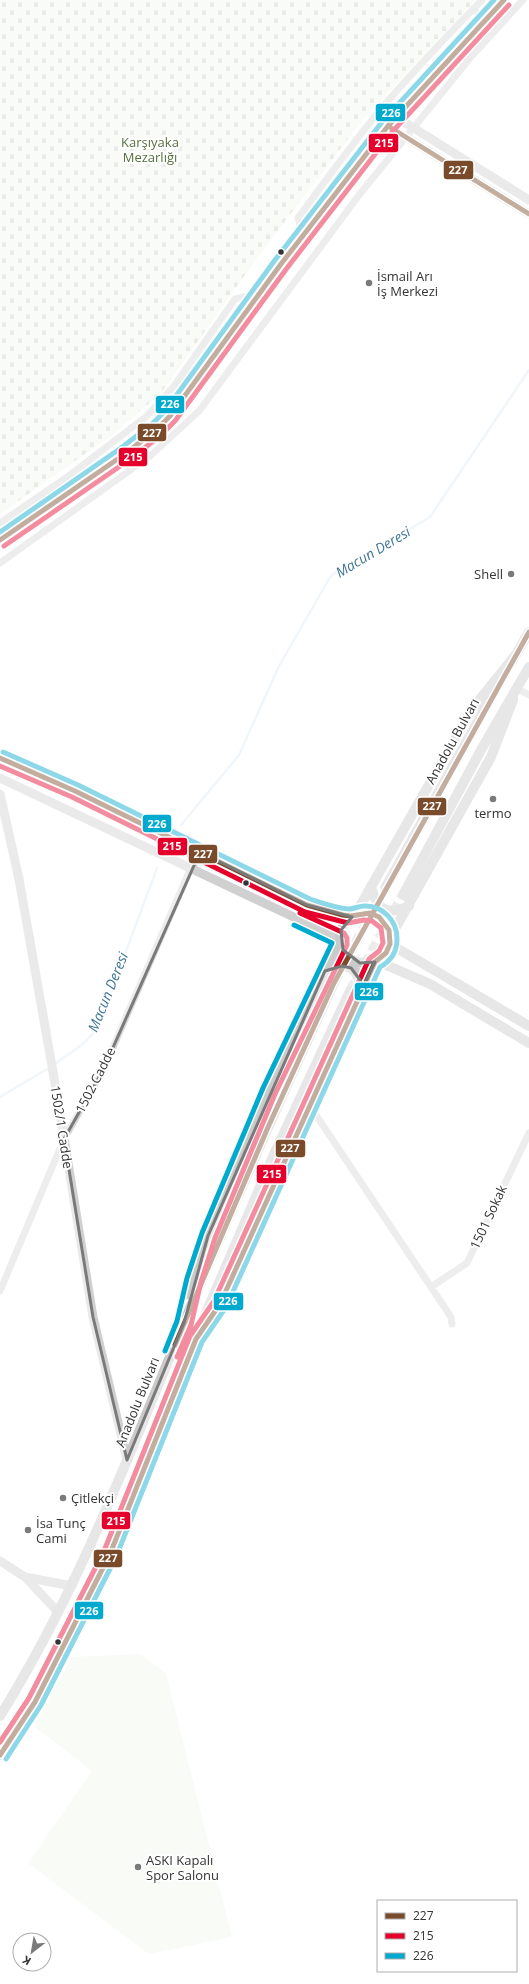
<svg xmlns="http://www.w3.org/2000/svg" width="529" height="1984" font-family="'Open Sans',sans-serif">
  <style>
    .cemetery { fill: url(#cemetery-stones) }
    .green { fill: #f1f5ed }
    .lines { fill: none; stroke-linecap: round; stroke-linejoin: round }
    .stream { stroke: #ddebf3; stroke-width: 2.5 }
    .primary-tunnel { stroke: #d6d6d6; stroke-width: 10; stroke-dasharray: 10 5; stroke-linecap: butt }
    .street { stroke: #d7d7d7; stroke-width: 7 }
    .secondary { stroke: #d0d0d0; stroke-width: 9 }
    .primary { stroke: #cacaca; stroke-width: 10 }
    .bus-1-casing { stroke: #fff; stroke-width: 8 }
    .bus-2-casing { stroke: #fff; stroke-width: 8 }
    .bus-3-casing { stroke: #fff; stroke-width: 8 }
    .bus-1 { stroke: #7a4b2a; stroke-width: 5 }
    .bus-2 { stroke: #e4002b; stroke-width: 5 }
    .bus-3 { stroke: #00a9ce; stroke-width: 5 }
    .marked { fill: none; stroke: #7a7a7a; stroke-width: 3; stroke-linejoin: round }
    .bus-dot { fill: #333; stroke: #fff; stroke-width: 1.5 }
    .poi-dot { fill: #7a7a7a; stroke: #fff; stroke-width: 1.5 }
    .labels { text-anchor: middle; stroke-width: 4; stroke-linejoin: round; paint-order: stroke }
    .park-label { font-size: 13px; fill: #56703f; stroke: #fff }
    .poi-label { font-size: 13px; fill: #333; stroke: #fff; text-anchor: start }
    .street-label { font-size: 13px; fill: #333; stroke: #fff }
    .water-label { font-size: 14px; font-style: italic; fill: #3f7597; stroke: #fff }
    .line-badge { stroke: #fff; stroke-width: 1.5 }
    .badge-label { font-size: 11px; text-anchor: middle; font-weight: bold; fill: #fff }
  </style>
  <defs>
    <pattern id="cemetery-stones" width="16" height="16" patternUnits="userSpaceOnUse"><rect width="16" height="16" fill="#f1f5ed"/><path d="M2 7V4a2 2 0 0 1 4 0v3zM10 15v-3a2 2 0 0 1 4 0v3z" fill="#cfd2cc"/></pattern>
  </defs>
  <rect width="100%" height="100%" fill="#fff"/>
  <!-- cemetery -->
  <path class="cemetery" d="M 0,0 L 476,0 L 364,118 L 260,254 L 161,393 L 113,434 L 0,514 Z"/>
  <!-- green -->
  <path class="green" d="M 141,1654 L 166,1674 L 232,1937 L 149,1954 L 28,1863 L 92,1771 L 34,1726 L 72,1657 Z"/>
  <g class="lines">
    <!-- stream -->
    <path class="stream" d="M 181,825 L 239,755 L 279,666 L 329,579 L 333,574 L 430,517 L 529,370
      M 53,1065 C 70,1053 89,1043 99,1024 L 157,868
      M 0,1097 L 49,1068"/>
    <!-- primary-tunnel -->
    <path class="primary-tunnel" d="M 334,983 L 387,885
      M 350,991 L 403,895"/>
    <!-- street -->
    <path class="street" d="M 473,9 L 485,20
      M 303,235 L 298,218 C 325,181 352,144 381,109 C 413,71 447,36 482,0
      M 0,523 L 66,478 L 147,416 L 174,386 L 235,299 L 259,293
      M 0,563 L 150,456 L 199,411 L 359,195 L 470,58 L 523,0
      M 516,688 L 529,695
      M 310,1106 L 451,1317 L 452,1324
      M 431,1287 L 467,1263 L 529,1133
      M 0,1291 L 64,1139 L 103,1070 L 190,870"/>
    <!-- secondary -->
    <path class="secondary" d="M 396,117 L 529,200
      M 388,126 L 529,214
      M 0,540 L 125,454 L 157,429 L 170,416 L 281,264 L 388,126 L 504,0
      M 0,758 L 75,791 L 307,905 L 329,913 L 352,917
      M 0,778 L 340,939
      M 0,794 L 19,879 L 56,1089 L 93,1317 L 127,1460
      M 190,870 L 200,852
      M 0,1561 L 25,1577 L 58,1612
      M 25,1577 L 72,1586"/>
    <!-- primary -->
    <path class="primary" d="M 511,663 L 529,632
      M 387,885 L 499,683
      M 371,886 C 376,910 386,916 409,906
      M 403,895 L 481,750 L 529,667
      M340 938a25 25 0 1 1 50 0a25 25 0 1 1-50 0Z
      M 355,915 L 472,709 L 514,657
      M 391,936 L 491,757 L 513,700 L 513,694
      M 390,944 L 529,1026
      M 377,961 L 430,984 L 529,1043
      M 325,971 C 346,961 361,967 360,992
      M 190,1295 C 206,1230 235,1169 262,1108 C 287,1053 311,996 340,943
      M 207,1323 L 220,1304 L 244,1254 L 375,962
      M 0,1716 C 75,1596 125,1465 179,1335 C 228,1216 280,1099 334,983
      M 0,1755 L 35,1702 L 110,1554 L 206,1313 L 275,1152 L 350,991"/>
    <!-- bus-1 casing -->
    <g class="bus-1-casing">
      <path id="bus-1" d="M 388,126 L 529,214
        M 0,540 L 125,454 L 157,429 L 170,416 L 281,264 L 388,126 L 504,0
        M 0,758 L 75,791 L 307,905 L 343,915 L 351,916 L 370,913 L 379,917 L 389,930 L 390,944 L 386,953 L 375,962 L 220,1304 L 196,1339 L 110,1554 L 35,1702 L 0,1755
        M 175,1345 L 269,1125 L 334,983 L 529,632"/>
    </g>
    <!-- bus-2 casing -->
    <g class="bus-2-casing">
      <path id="bus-2" d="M 4,546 L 129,460 L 161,435 L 175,421 L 287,268 L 393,131 L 509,5
        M 0,766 L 72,797 L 305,912 L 348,923 L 364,920 L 372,921 L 381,928 L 383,943 L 379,951 L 369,959 L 214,1301 L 190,1336 L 104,1551 L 29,1698 L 0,1742
        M 177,1357 L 191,1325 L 201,1282 L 215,1238 L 275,1094 L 347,945 L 347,938 L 344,933 L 300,913"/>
    </g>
    <!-- bus-3 casing -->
    <g class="bus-3-casing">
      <path id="bus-3" d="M 0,532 L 121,448 L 152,424 L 165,411 L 275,260 L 382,122 L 494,0
        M 3,752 L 78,785 L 310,899 C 322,903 335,908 349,909 C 354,909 359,906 364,906 C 383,905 397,921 397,939 C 397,952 391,961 380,967 L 226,1307 L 202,1342 L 116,1557 L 41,1705 L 6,1759
        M 165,1351 L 177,1321 L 187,1278 L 202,1233 L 263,1088 L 332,943 L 294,925"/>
    </g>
    <!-- bus-1 -->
    <use href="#bus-1" class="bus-1"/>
    <!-- bus-2 -->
    <use href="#bus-2" class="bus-2"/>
    <!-- bus-3 -->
    <use href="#bus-3" class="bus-3"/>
  </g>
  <!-- marked area -->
  <path d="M0 0H529V1984H0ZM 200,852 L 307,905 L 352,917 L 341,930 L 343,950 L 360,963 L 375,962 L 359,996 L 360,980 L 351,968 L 342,966 L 325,971 L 208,1236 L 184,1323 L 127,1460 L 93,1317 L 64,1139 L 103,1070 Z" fill="#fff" fill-opacity=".55" fill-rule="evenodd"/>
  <path class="marked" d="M 200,852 L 307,905 L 352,917 L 341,930 L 343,950 L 360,963 L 375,962 L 359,996 L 360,980 L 351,968 L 342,966 L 325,971 L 208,1236 L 184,1323 L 127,1460 L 93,1317 L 64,1139 L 103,1070 Z"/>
  <!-- markers -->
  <g class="bus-dot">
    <circle cx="281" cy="252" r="3.5"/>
    <circle cx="246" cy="883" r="3.5"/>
    <circle cx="58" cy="1642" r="3.5"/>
  </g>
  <g class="poi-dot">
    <circle cx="369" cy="283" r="4"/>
    <circle cx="511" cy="574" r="4"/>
    <circle cx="493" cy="799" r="4"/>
    <circle cx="63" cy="1498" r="4"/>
    <circle cx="28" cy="1530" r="4"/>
    <circle cx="138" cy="1867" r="4"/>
  </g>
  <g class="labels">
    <!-- park labels -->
    <g class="park-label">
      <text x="150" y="147">Karşıyaka<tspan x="150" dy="15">Mezarlığı</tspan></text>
    </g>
    <!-- poi labels -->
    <g class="poi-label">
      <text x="377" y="281">İsmail Arı<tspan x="377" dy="15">İş Merkezi</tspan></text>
      <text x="503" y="579" text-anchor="end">Shell</text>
      <text x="493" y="818" text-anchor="middle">termo</text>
      <text x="71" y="1503">Çitlekçi</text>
      <text x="36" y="1528">İsa Tunç<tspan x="36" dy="15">Cami</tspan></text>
      <text x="146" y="1865">ASKI Kapalı<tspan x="146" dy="15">Spor Salonu</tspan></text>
    </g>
    <!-- street labels -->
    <g class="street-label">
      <text transform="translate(452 741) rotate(-61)" y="5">Anadolu Bulvarı</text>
      <text transform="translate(95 1080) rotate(-63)" y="5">1502 Cadde</text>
      <text transform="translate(62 1127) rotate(81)" y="5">1502/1 Cadde</text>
      <text transform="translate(488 1217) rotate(-65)" y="5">1501 Sokak</text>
      <text transform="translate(137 1402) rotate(-68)" y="5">Anadolu Bulvarı</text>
    </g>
    <!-- water labels -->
    <g class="water-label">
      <text transform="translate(373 552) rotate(-31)" y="5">Macun Deresi</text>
      <text transform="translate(108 992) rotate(-68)" y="5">Macun Deresi</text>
    </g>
  </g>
  <g class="line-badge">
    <rect x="375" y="103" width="31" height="19" rx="4" fill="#00a9ce"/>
    <rect x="368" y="133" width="31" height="20" rx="4" fill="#e4002b"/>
    <rect x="443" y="160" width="31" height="20" rx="4" fill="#7a4b2a"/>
    <rect x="155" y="395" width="30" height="19" rx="4" fill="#00a9ce"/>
    <rect x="137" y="423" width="30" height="19" rx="4" fill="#7a4b2a"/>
    <rect x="118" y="447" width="30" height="20" rx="4" fill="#e4002b"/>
    <rect x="417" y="797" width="30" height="19" rx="4" fill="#7a4b2a"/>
    <rect x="142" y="814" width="30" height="19" rx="4" fill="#00a9ce"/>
    <rect x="157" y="837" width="31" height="19" rx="4" fill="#e4002b"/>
    <rect x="188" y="844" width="30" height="20" rx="4" fill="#7a4b2a"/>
    <rect x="354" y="982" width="30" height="19" rx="4" fill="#00a9ce"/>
    <rect x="275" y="1139" width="31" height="19" rx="4" fill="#7a4b2a"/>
    <rect x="256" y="1164" width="31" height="20" rx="4" fill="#e4002b"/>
    <rect x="213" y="1292" width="31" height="19" rx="4" fill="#00a9ce"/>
    <rect x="101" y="1511" width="30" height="19" rx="4" fill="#e4002b"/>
    <rect x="93" y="1549" width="30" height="19" rx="4" fill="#7a4b2a"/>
    <rect x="74" y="1601" width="30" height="19" rx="4" fill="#00a9ce"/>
  </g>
  <g class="badge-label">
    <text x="391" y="117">226</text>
    <text x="384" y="147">215</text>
    <text x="458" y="174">227</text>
    <text x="170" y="408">226</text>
    <text x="152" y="437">227</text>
    <text x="133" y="461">215</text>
    <text x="432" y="810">227</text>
    <text x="157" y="828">226</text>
    <text x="172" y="850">215</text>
    <text x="203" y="858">227</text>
    <text x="369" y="996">226</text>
    <text x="290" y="1152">227</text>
    <text x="272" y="1178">215</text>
    <text x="228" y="1305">226</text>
    <text x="116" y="1525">215</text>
    <text x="108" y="1562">227</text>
    <text x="89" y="1615">226</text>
  </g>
  <!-- legend -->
  <rect x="377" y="1900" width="140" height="72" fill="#ffffff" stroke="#adadad"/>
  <rect x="385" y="1913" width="20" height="6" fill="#7a4b2a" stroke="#adadad"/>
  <text x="413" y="1920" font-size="12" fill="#333333">227</text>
  <rect x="385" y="1933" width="20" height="6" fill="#e4002b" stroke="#adadad"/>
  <text x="413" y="1940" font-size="12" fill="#333333">215</text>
  <rect x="385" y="1953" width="20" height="6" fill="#00a9ce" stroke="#adadad"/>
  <text x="413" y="1960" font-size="12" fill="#333333">226</text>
  <!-- north arrow -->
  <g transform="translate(32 1952) rotate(211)"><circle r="19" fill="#ffffff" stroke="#adadad"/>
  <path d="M0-3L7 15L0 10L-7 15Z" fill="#7a7a7a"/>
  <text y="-6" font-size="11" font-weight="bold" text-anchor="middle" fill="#333333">K</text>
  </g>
</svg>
